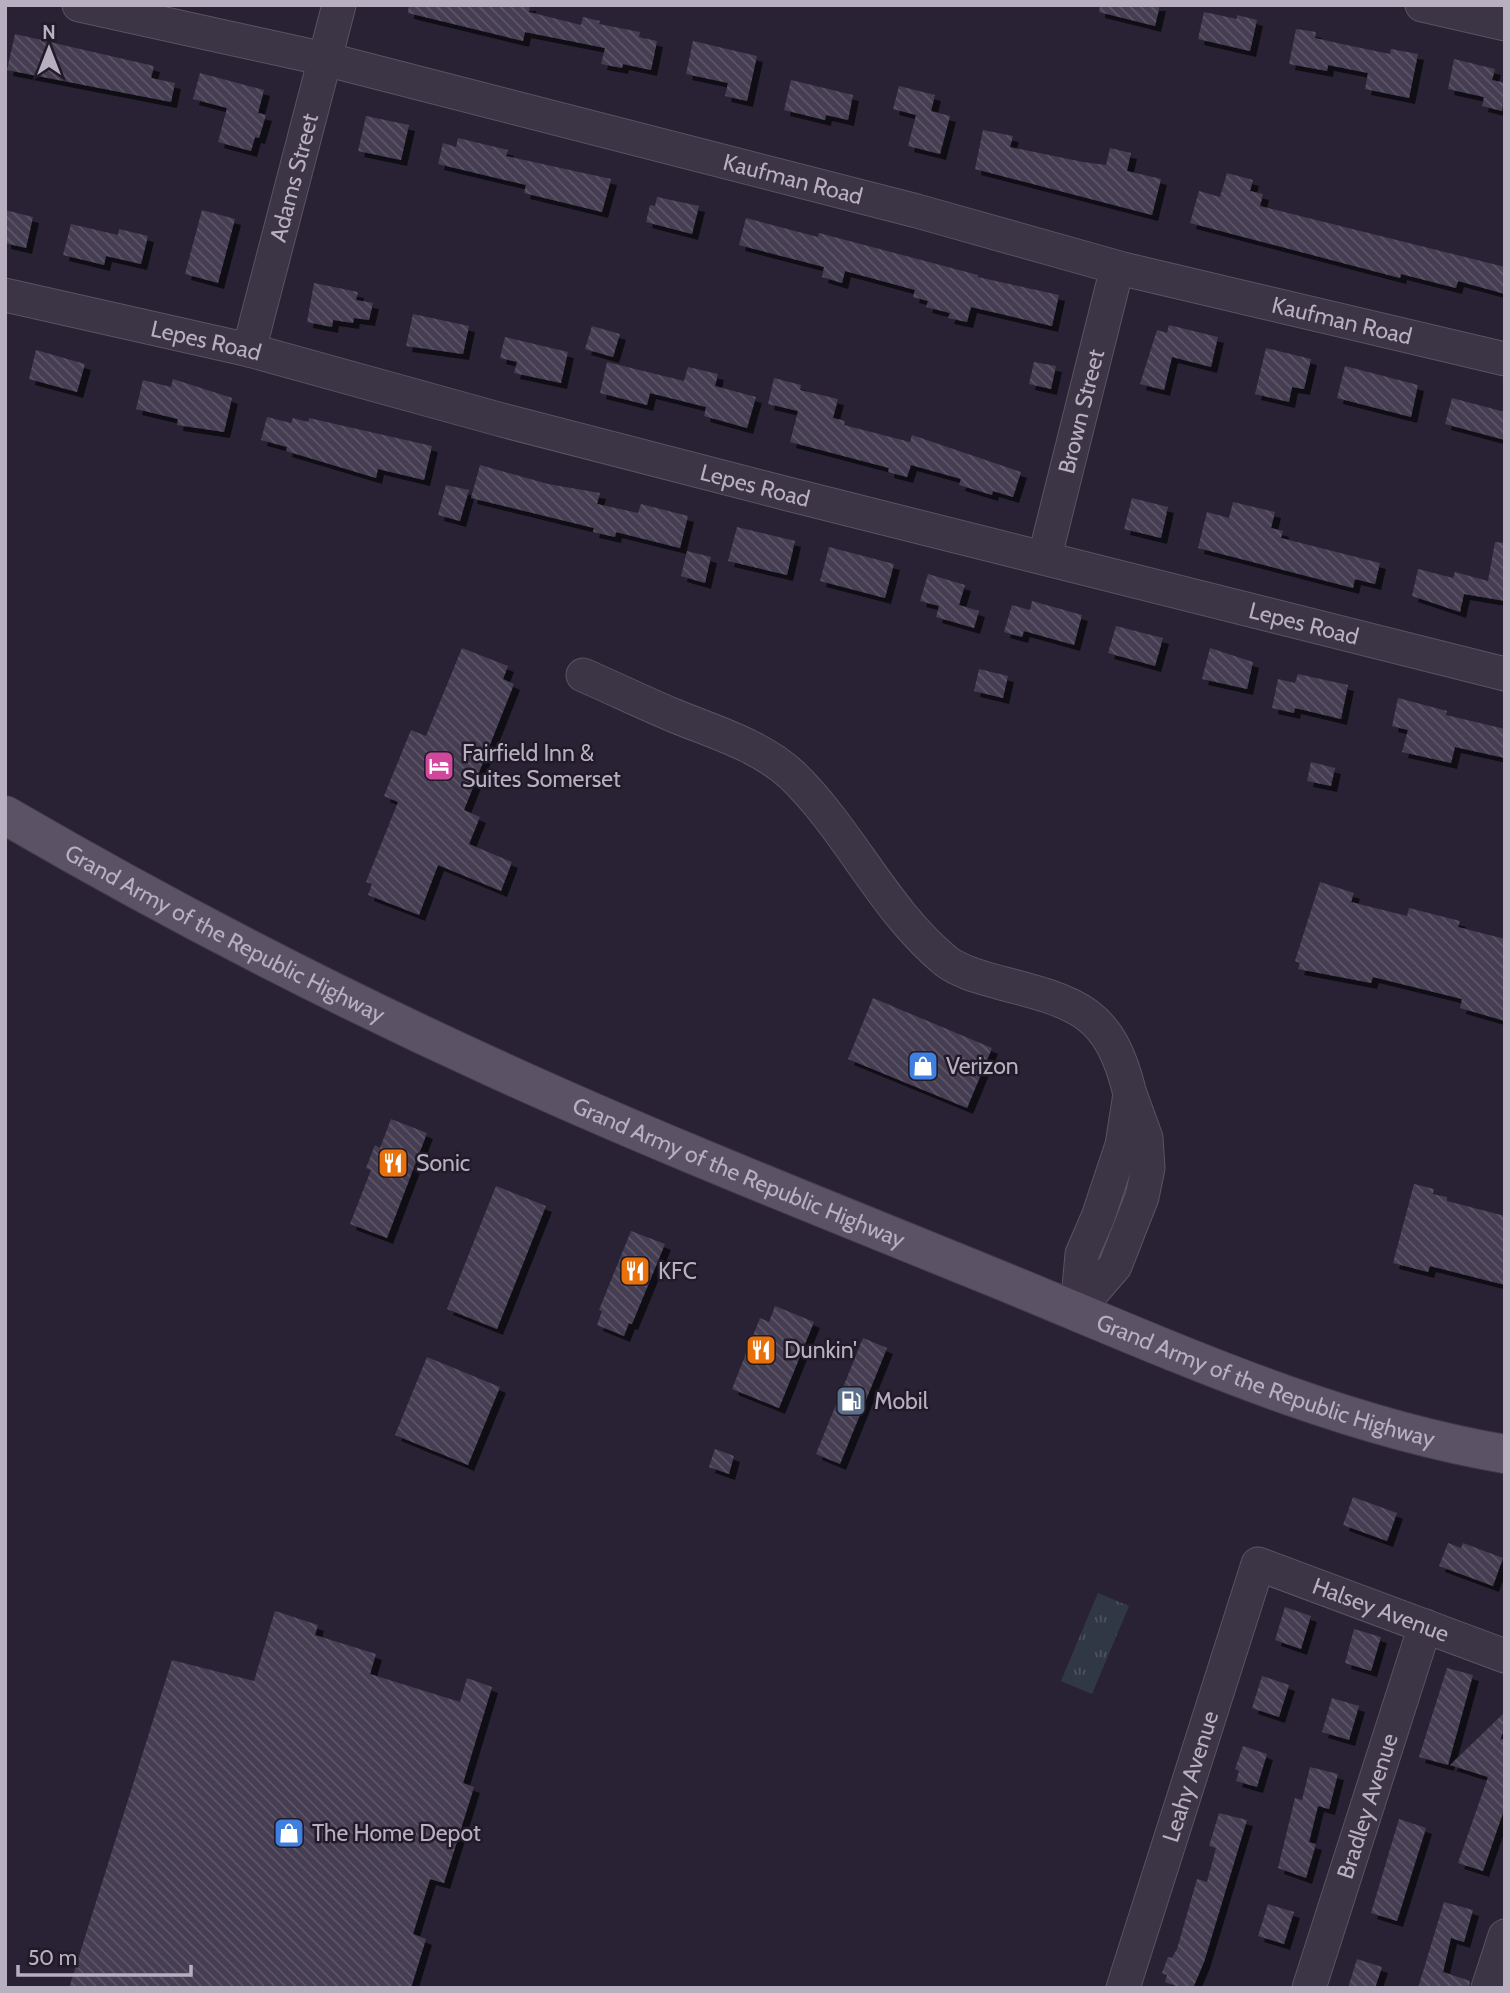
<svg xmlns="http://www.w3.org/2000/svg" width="1510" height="1993" font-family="Cabin,sans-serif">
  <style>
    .park { fill: url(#park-tufts) }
    .building { fill: url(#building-back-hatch); filter: url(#shadow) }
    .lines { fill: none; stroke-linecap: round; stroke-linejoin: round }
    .minor-casing { stroke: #5a5362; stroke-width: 35 }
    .major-casing { stroke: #423c4b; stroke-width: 40 }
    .minor { stroke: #3c3545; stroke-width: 33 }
    .major { stroke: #5b5365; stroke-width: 38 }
    .labels { text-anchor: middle; stroke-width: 5; stroke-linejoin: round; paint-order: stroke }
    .street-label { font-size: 23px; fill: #b8b0c1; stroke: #211b29 }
    .poi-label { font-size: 23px; fill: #b8b0c1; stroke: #211b29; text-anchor: start }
  </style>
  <defs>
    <pattern id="park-tufts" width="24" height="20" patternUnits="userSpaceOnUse" patternTransform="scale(1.75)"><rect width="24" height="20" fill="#313845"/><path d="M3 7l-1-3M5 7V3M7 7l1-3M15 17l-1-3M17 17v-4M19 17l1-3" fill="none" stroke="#4d525e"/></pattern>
    <pattern id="building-back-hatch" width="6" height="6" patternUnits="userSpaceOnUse" patternTransform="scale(1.75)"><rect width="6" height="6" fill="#453c51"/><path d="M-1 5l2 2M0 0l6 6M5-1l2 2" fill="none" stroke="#5e5668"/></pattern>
    <filter id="shadow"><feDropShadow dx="6" dy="6" stdDeviation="0" flood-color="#0009"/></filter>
  </defs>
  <rect width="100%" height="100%" fill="#292234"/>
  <!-- park -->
  <path class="park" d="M 1098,1593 L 1129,1606 L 1092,1694 L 1061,1681 Z"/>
  <!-- building -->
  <path class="building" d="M 409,5 L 530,5 L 529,12 L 581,25 L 583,17 L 600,21 L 599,24 L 640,32 L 639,37 L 657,41 L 651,70 L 623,64 L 622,68 L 601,64 L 605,48 L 525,32 L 523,41 L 408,13 Z
    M 1100,5 L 1160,5 L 1155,26 L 1099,12 Z
    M 1204,12 L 1237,19 L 1237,15 L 1257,20 L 1250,51 L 1198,39 Z
    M 1296,29 L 1316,32 L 1315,38 L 1337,43 L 1390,54 L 1391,49 L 1418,54 L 1409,98 L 1365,89 L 1368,73 L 1328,65 L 1327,71 L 1289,64 Z
    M 15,34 L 154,66 L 151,78 L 175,83 L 171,102 L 7,70 Z
    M 693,41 L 757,56 L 747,101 L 725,96 L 728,83 L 686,74 Z
    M 1454,59 L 1495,69 L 1492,80 L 1505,83 L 1502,111 L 1482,106 L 1484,97 L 1448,89 Z
    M 200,73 L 264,90 L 258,113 L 266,115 L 259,138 L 255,137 L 251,151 L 218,142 L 227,108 L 193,99 Z
    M 791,80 L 853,95 L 848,120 L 826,115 L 825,120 L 784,110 Z
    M 899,86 L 935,95 L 931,111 L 950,116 L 940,154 L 908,146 L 916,115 L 893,109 Z
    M 366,116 L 409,125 L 401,160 L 358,151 Z
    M 983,130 L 1013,136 L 1010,147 L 1083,162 L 1106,165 L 1110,148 L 1131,153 L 1127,171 L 1161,179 L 1152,215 L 975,169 Z
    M 458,138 L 508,150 L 506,156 L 611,179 L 602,212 L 524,193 L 526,185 L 438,164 L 443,143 L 456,147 Z
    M 1227,173 L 1253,180 L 1250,191 L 1263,194 L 1260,206 L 1505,267 L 1505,294 L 1458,281 L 1456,288 L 1401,274 L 1400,278 L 1190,223 L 1199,191 L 1220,197 Z
    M 657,197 L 699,206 L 692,234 L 646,222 L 650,205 L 655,206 Z
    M 5,210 L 33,217 L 26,248 L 5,243 Z
    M 202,210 L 235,219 L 218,283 L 185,274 Z
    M 746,218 L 818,237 L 819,233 L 978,275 L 978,277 L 1059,295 L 1052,326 L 971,307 L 967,322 L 948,318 L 950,313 L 926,307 L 928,301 L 913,297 L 915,290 L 845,271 L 842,283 L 822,277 L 824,267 L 739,245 Z
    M 71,224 L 118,235 L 119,229 L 148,236 L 141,264 L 106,256 L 104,265 L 63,255 Z
    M 314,283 L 358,292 L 356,300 L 373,303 L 369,320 L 354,318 L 353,323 L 333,320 L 332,327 L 307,322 Z
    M 413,314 L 469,326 L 463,354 L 406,346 Z
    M 1169,325 L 1218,337 L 1211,367 L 1172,357 L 1164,390 L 1140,384 L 1157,330 L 1167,333 Z
    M 592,326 L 620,334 L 613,357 L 585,349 Z
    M 505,337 L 568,352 L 561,383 L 514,373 L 517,362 L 500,358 Z
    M 1266,348 L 1311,359 L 1304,389 L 1292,387 L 1289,402 L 1255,394 Z
    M 36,350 L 85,364 L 77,392 L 29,379 Z
    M 607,362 L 684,381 L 688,367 L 718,374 L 715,386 L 756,397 L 747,428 L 704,416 L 706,407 L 650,393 L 647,405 L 600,393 Z
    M 1034,362 L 1056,366 L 1051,389 L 1029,384 Z
    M 1345,366 L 1418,385 L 1411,417 L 1337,398 Z
    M 774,378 L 801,385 L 800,390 L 838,399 L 833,418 L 845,421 L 844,425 L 910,442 L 912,435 L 1021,472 L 1013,497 L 993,491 L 992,495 L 959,485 L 961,479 L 911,465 L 907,477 L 888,472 L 889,468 L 790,442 L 798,411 L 768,404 Z
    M 173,379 L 232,398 L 224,432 L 177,425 L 178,419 L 136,409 L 143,380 L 171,387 Z
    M 1452,398 L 1505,412 L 1505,440 L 1445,424 Z
    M 267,417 L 291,423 L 293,418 L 308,422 L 309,418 L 432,446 L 424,480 L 378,469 L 376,478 L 286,451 L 287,447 L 261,440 Z
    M 480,465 L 548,484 L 600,493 L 597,504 L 638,513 L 641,504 L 688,516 L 680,548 L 616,532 L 615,537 L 593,532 L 594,528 L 471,498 Z
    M 446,485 L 469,490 L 460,521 L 438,515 Z
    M 1132,498 L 1168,507 L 1161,538 L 1124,529 Z
    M 1233,502 L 1275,512 L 1271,528 L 1283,531 L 1281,538 L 1380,563 L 1375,584 L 1355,579 L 1353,588 L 1198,548 L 1207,512 L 1229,518 Z
    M 737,527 L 795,541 L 787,575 L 728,561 Z
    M 1495,542 L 1505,543 L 1505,601 L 1464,594 L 1460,612 L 1412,596 L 1418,569 L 1453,578 L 1455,572 L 1488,581 Z
    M 829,547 L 894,564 L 885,598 L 820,581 Z
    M 687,551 L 711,557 L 705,583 L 681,576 Z
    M 928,574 L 965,585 L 959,605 L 979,611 L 974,628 L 936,617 L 939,606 L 920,601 Z
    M 1032,601 L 1082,615 L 1074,645 L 1024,631 L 1022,637 L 1004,632 L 1012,605 L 1030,610 Z
    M 1116,626 L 1163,638 L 1155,666 L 1108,653 Z
    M 462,648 L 508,666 L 503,679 L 514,684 L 464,810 L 480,817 L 469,844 L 512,862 L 501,891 L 438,865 L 419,915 L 368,895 L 372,884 L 366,882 L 398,802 L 384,796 L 411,730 L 426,736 Z
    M 1210,648 L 1253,662 L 1247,689 L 1202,679 Z
    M 979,669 L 1008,676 L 1003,698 L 974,691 Z
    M 1298,674 L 1348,685 L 1341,719 L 1295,708 L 1294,713 L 1272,708 L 1278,679 L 1295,683 Z
    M 1398,698 L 1447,711 L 1446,715 L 1505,729 L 1505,758 L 1455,747 L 1451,763 L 1402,752 L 1408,730 L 1392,726 Z
    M 1311,762 L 1335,768 L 1331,786 L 1307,781 Z
    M 1320,882 L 1354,893 L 1351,902 L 1407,916 L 1409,908 L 1460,921 L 1458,927 L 1505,939 L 1505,1021 L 1460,1008 L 1462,999 L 1373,977 L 1371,983 L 1298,969 L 1300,963 L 1295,961 Z
    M 873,998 L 992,1048 L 967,1108 L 848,1059 Z
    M 391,1119 L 427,1133 L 387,1238 L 350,1224 L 371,1170 L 366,1168 L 375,1145 L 380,1148 Z
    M 1414,1184 L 1434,1189 L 1433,1194 L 1447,1197 L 1447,1201 L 1505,1216 L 1505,1285 L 1430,1266 L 1428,1272 L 1393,1263 Z
    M 496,1186 L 546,1206 L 497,1329 L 447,1309 Z
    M 631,1231 L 665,1244 L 632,1324 L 629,1323 L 624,1336 L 597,1325 L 602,1311 L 599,1310 Z
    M 775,1306 L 814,1322 L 779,1408 L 732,1389 L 760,1318 L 769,1322 Z
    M 863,1338 L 887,1348 L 840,1464 L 816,1454 Z
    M 427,1357 L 500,1387 L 468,1465 L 395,1435 Z
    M 715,1449 L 734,1456 L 729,1474 L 709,1467 Z
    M 1353,1497 L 1397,1513 L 1387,1541 L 1343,1525 Z
    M 1448,1543 L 1461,1548 L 1463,1543 L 1503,1558 L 1493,1586 L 1439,1566 Z
    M 1285,1607 L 1311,1616 L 1301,1649 L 1275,1640 Z
    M 275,1611 L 318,1625 L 315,1635 L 376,1654 L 370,1674 L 460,1702 L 467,1678 L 492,1687 L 463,1783 L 474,1787 L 444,1883 L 430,1879 L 413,1934 L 426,1939 L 411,1988 L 69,1988 L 172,1660 L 254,1681 Z
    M 1354,1629 L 1381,1637 L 1371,1671 L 1345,1663 Z
    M 1447,1668 L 1473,1675 L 1448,1765 L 1419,1757 Z
    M 1262,1676 L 1289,1685 L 1279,1717 L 1252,1708 Z
    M 1332,1698 L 1359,1706 L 1349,1740 L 1322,1732 Z
    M 1505,1712 L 1505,1725 L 1495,1758 L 1501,1739 L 1505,1739 L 1505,1807 L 1483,1871 L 1458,1863 L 1488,1777 L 1450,1765 Z
    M 1243,1746 L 1267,1754 L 1257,1787 L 1236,1781 L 1239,1771 L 1235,1769 Z
    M 1310,1767 L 1338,1774 L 1329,1809 L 1318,1806 L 1309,1842 L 1316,1844 L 1306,1878 L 1278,1868 L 1295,1798 L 1302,1800 Z
    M 1219,1813 L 1247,1820 L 1204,1962 L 1193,1988 L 1181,1988 L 1165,1982 L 1167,1975 L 1162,1973 L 1168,1957 L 1172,1958 L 1177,1949 L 1197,1879 L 1207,1882 L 1216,1848 L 1209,1846 Z
    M 1399,1819 L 1426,1828 L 1397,1921 L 1371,1913 Z
    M 1444,1902 L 1473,1910 L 1464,1942 L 1451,1938 L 1443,1972 L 1470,1981 L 1469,1988 L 1418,1988 Z
    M 1268,1904 L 1294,1912 L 1284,1944 L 1258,1936 Z
    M 1357,1959 L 1382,1967 L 1375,1988 L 1348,1988 Z"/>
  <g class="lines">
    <!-- minor casing -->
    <g class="minor-casing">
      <g id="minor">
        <path id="s1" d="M 79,5 L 325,59 L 917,211 L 1123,269 L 1505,359"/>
        <path d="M 1422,5 L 1505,24"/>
        <path id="s2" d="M 5,295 L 249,350 L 502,420 L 788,494 L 1505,674"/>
        <path id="s3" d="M 249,350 L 339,5"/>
        <path id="s4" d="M 1045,556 L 1117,268"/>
        <path d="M 583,675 C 613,688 644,703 675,716 C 714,732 761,746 792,775 C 850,831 884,911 947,962 C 962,973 984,978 1001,983 C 1078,1003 1110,1011 1130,1094"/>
        <path d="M 1130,1094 L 1146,1138 L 1148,1168 L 1142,1197 L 1115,1266 L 1077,1310 L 1082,1254 L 1098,1217 L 1122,1145 Z"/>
        <path id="s5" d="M 1123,1988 L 1258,1564 L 1505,1656"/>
        <path id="s6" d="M 1309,1988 L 1425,1626"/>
        <path d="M 1488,1988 L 1505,1936"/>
      </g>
    </g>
    <!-- major casing -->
    <g class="major-casing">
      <g id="major">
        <path id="s7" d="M 5,815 C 163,907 327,992 494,1068 C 653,1141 816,1205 978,1271 C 1149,1340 1322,1423 1505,1454"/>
      </g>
    </g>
    <!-- minor -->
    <use href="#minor" class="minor"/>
    <!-- major -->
    <use href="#major" class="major"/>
  </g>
  <!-- icons -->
  <defs>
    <g id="hotel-square" transform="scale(1.575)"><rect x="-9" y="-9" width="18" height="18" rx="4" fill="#d1479c" stroke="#211b29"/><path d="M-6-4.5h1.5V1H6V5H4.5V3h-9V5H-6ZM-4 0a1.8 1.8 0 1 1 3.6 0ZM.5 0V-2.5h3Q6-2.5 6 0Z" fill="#fff"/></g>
    <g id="shop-square" transform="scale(1.575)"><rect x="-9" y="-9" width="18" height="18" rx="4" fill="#3f7fe0" stroke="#211b29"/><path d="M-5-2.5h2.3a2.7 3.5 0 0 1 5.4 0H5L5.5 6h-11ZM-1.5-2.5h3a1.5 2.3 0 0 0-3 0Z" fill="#fff"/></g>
    <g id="restaurant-square" transform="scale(1.575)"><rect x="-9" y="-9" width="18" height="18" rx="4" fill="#e8710a" stroke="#211b29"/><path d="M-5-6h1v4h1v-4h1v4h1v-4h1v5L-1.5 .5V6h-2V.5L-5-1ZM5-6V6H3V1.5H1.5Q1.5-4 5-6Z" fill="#fff"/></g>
    <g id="fuel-square" transform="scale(1.575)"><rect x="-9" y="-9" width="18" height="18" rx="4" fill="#5c6f8a" stroke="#211b29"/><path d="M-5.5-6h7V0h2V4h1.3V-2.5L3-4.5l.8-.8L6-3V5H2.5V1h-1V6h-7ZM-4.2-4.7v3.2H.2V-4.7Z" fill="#fff"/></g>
  </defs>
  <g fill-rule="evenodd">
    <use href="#hotel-square" x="439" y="766"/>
    <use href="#shop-square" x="923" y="1066"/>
    <use href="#restaurant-square" x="393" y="1163"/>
    <use href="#restaurant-square" x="635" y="1271"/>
    <use href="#restaurant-square" x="761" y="1350"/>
    <use href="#fuel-square" x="851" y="1401"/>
    <use href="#shop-square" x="289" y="1833"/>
  </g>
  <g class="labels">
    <!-- street labels -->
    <g class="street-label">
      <text dy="8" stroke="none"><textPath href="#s3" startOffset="178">Adams Street</textPath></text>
      <text dy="8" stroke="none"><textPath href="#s1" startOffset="735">Kaufman Road</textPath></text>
      <text dy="8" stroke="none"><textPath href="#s1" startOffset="1302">Kaufman Road</textPath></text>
      <text dy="8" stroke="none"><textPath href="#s2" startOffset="206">Lepes Road</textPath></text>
      <text dy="8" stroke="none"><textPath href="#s4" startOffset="149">Brown Street</textPath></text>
      <text dy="8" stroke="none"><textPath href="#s2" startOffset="774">Lepes Road</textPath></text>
      <text dy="8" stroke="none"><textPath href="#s2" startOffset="1340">Lepes Road</textPath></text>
      <text dy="8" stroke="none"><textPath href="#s7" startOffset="250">Grand Army of the Republic Highway</textPath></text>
      <text dy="8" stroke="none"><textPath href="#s7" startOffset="817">Grand Army of the Republic Highway</textPath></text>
      <text dy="8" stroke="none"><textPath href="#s7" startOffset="1384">Grand Army of the Republic Highway</textPath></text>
      <text dy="8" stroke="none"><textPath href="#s5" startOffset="576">Halsey Avenue</textPath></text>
      <text dy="8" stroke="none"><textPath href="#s5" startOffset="222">Leahy Avenue</textPath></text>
      <text dy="8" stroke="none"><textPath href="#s6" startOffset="191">Bradley Avenue</textPath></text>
    </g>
    <!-- poi labels -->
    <g class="poi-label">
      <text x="462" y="761">Fairfield Inn &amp;<tspan x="462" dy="26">Suites Somerset</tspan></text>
      <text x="946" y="1074">Verizon</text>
      <text x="416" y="1171">Sonic</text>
      <text x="658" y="1279">KFC</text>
      <text x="784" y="1358">Dunkin'</text>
      <text x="874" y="1409">Mobil</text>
      <text x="312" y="1841">The Home Depot</text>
    </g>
  </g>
  <!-- border -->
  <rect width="1510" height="1993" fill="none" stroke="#b8b0c1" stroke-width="14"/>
  <!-- north arrow -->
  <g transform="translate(49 49)" stroke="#211b29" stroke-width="5" paint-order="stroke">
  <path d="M0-5L12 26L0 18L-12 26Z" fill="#b8b0c1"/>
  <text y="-10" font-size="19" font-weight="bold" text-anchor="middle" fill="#b8b0c1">N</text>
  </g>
  <!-- scale -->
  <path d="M18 1965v10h173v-10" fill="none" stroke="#b8b0c1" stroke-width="3.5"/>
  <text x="28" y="1965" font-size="21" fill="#b8b0c1" stroke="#211b29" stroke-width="5" paint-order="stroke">50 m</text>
</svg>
